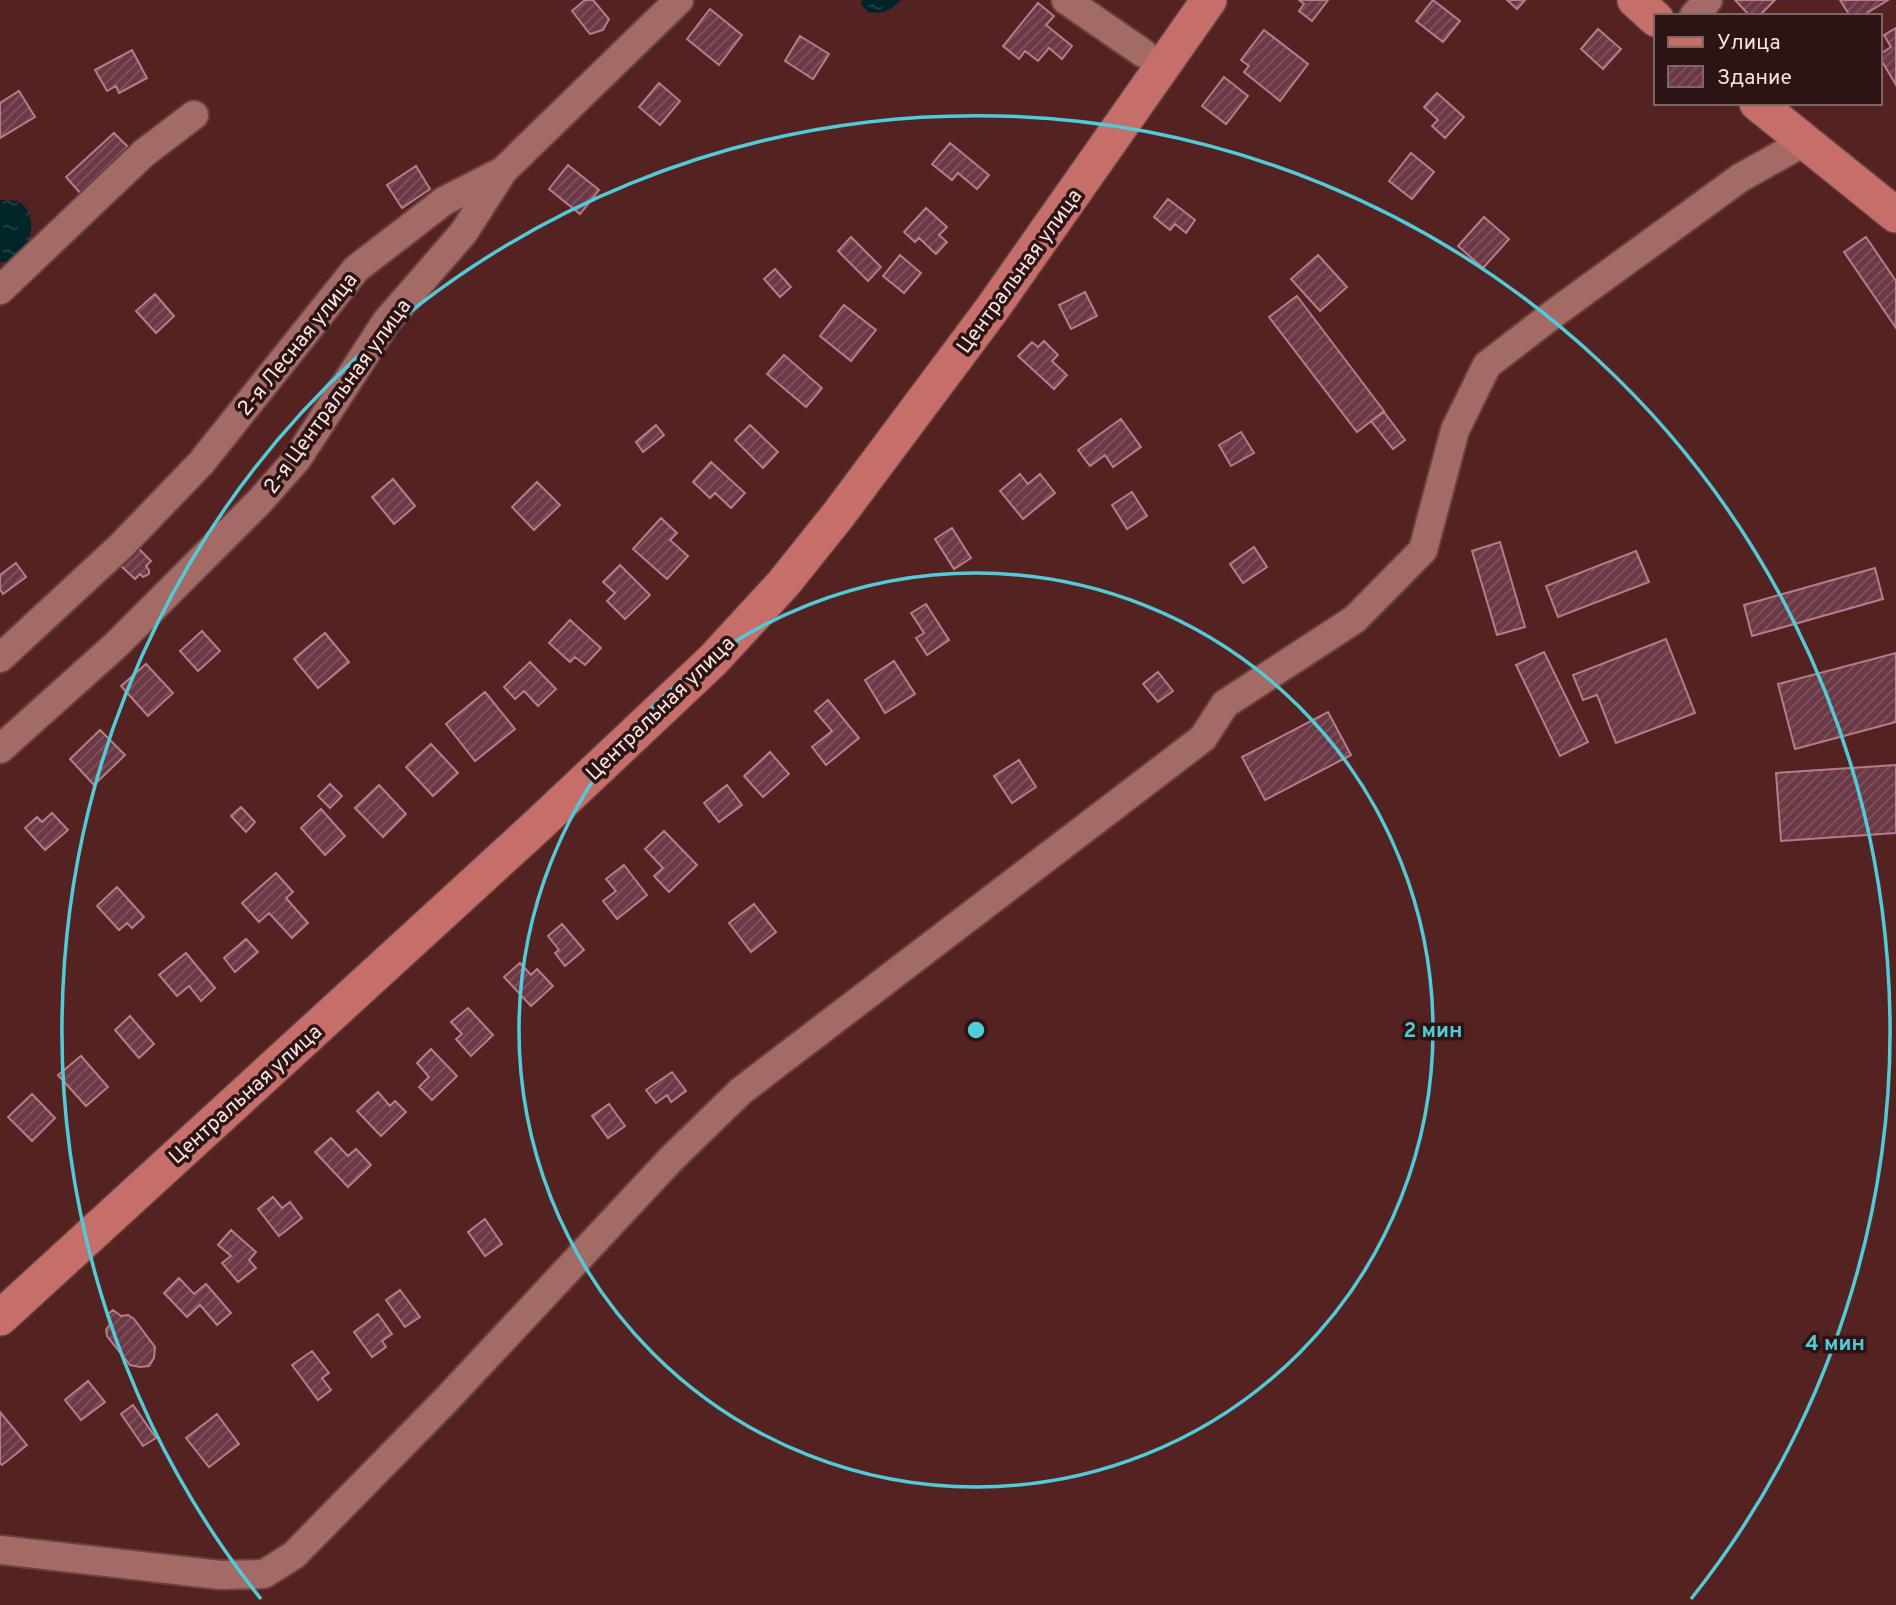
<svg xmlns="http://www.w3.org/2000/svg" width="1896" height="1605" font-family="Overpass,sans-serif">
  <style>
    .water { fill: url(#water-ripples) }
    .building { fill: url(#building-hatch); stroke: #b67c89; stroke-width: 2 }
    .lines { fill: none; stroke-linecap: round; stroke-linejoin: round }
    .minor-casing { stroke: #6a4141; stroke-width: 32 }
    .major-casing { stroke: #6a4141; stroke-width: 38 }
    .minor { stroke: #a36a66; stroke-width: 28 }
    .major { stroke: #c66e69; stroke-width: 35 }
    .ring { fill: none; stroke: #52cbd8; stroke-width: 3.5 }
    .labels { text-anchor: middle; stroke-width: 7; stroke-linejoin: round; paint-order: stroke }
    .street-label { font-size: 21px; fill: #fce2df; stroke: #2b1413 }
    .centre { fill: #52cbd8; stroke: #2b1413; stroke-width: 3.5 }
    .ring-label { font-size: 21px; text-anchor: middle; font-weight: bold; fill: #52cbd8; stroke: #2b1413; stroke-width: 7; stroke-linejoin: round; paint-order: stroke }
  </style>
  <defs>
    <pattern id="water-ripples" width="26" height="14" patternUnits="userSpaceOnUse" patternTransform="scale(1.75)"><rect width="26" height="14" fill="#002529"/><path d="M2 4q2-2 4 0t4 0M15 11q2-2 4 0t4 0" fill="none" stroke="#264448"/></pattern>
    <pattern id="building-hatch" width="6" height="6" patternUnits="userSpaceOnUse" patternTransform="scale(1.75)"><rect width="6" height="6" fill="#6b3845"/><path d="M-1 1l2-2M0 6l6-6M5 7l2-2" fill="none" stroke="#81545f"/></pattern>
  </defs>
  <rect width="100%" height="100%" fill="#542321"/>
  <!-- water -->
  <path class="water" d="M 862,0 L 901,0 C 890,11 884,14 868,12 L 861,4 Z
    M 0,200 C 5,200 12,200 17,201 C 44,213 30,263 0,262 Z"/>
  <!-- building -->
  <path class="building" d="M 585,0 L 593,0 L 609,19 L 603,30 L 590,34 L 572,11 Z
    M 1299,0 L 1328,0 L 1312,21 L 1299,11 L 1304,4 Z
    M 1433,0 L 1460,21 L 1443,42 L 1416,21 Z
    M 1507,0 L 1525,0 L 1517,9 Z
    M 1735,0 L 1775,0 L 1759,16 L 1750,16 Z
    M 1840,0 L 1888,0 L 1862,16 L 1850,16 Z
    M 1038,3 L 1054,16 L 1046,25 L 1072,46 L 1062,59 L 1049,48 L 1038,61 L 1025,51 L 1019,59 L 1003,46 Z
    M 710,9 L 742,35 L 719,65 L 687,39 Z
    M 1896,28 L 1896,85 L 1880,58 L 1880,54 L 1891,47 L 1884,35 Z
    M 1598,29 L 1621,49 L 1603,69 L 1581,49 Z
    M 1264,30 L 1308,64 L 1280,101 L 1244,72 L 1249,66 L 1241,60 Z
    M 800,36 L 829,54 L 813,79 L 785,61 Z
    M 132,50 L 147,78 L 119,93 L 116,86 L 107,91 L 95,70 Z
    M 1224,77 L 1248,96 L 1226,124 L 1202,106 Z
    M 659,83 L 680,101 L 660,125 L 639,107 Z
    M 19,91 L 35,117 L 0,138 L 0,103 Z
    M 1437,93 L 1464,117 L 1445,138 L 1432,126 L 1438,120 L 1424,107 Z
    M 114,133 L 130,149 L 81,194 L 66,177 Z
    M 950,143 L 989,175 L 977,189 L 958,173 L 952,180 L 932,164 Z
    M 1411,153 L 1434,172 L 1412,199 L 1389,181 Z
    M 568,165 L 599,190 L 580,214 L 549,189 Z
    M 416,166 L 430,189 L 402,208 L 387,185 Z
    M 1168,199 L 1195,220 L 1186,233 L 1175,224 L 1170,230 L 1154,217 Z
    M 926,208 L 947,227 L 939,235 L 947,242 L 936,254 L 919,238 L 915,242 L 904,232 Z
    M 1484,217 L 1509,239 L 1483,268 L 1458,246 Z
    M 851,237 L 881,267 L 868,281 L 838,251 Z
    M 1866,237 L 1896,281 L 1896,328 L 1844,252 Z
    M 900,255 L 921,273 L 904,293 L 883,276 Z
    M 1318,255 L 1347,287 L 1320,311 L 1291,279 Z
    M 775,269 L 791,287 L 780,297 L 764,279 Z
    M 1085,292 L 1097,316 L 1071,329 L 1059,305 Z
    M 155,294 L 174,316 L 156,333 L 136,311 Z
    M 1297,296 L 1384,411 L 1357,432 L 1269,317 Z
    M 844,305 L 876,330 L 851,361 L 820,336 Z
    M 1044,341 L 1058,355 L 1052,361 L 1067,375 L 1054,389 L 1018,356 L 1032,342 L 1038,347 Z
    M 784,355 L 822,388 L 806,407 L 767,374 Z
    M 1384,412 L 1405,440 L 1393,449 L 1371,421 Z
    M 1121,419 L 1141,447 L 1113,467 L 1105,455 L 1090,466 L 1078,450 Z
    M 656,425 L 664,435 L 643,452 L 636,442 Z
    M 750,425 L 778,452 L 763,468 L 735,440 Z
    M 1241,432 L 1254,453 L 1231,466 L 1219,445 Z
    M 711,462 L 745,493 L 731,508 L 715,493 L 710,498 L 693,482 Z
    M 1020,474 L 1028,484 L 1040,474 L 1055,493 L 1023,519 L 1000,491 Z
    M 393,479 L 415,506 L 394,524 L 372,497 Z
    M 537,482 L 560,505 L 534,530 L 512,507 Z
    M 1132,492 L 1147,516 L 1127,529 L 1112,505 Z
    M 661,518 L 677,533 L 670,540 L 688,556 L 667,579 L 633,549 Z
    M 952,528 L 971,558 L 954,569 L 935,539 Z
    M 1500,542 L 1525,627 L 1497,635 L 1472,551 Z
    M 1254,547 L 1267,567 L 1243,583 L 1230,564 Z
    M 138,548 L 151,561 L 146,566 L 149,570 L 149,574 L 143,577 L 140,574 L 135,579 L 121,566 Z
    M 1636,551 L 1649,582 L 1558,617 L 1546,586 Z
    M 16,563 L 26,577 L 3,594 L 0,589 L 0,575 Z
    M 620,565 L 650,595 L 625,619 L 607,601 L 615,593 L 603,582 Z
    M 1875,568 L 1883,599 L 1752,636 L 1744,605 Z
    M 926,604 L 949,640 L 927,655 L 916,638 L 924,633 L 911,613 Z
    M 570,620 L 601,648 L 585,665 L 575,657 L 570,662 L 549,643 Z
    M 202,631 L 220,651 L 198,671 L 180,651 Z
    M 325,633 L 349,662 L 318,688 L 294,659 Z
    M 1666,639 L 1695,713 L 1616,743 L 1597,695 L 1583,700 L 1573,675 Z
    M 1544,652 L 1588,742 L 1560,756 L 1516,665 Z
    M 1896,653 L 1896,722 L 1795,749 L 1778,684 Z
    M 894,661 L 915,694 L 885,713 L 865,680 Z
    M 530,662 L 556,689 L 538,706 L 524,691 L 515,699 L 504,687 Z
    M 146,664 L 173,693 L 148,716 L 121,686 Z
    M 1158,672 L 1173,691 L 1158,702 L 1143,684 Z
    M 485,692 L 515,729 L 475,761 L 446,724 Z
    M 828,700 L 859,738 L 826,765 L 812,747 L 832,731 L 815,711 Z
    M 1328,712 L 1351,755 L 1265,800 L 1242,757 Z
    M 100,730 L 125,755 L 94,785 L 70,759 Z
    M 431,744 L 458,773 L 433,796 L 406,767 Z
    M 770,752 L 789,774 L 763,797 L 744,776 Z
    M 1019,760 L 1036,787 L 1012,803 L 994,776 Z
    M 1896,765 L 1896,833 L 1781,841 L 1776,773 Z
    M 330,784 L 342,796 L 330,808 L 318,796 Z
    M 379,785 L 406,814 L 383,837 L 355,808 Z
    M 727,785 L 742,805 L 719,822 L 704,803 Z
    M 241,807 L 255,822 L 246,832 L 231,816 Z
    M 321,809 L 345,836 L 325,855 L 301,828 Z
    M 52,813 L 68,830 L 45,850 L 25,828 L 37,817 L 42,822 Z
    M 664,831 L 697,865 L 669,892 L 654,876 L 663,868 L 645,849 Z
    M 624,865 L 647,895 L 617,919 L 603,901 L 616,891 L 606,879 Z
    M 276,873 L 293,892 L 286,898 L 308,923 L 292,938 L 269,913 L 259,922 L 242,903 Z
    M 117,887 L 144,917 L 132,928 L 127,923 L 119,930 L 97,906 Z
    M 754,904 L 776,932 L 751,952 L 729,923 Z
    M 562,924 L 584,950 L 565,966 L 555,953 L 559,950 L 548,936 Z
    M 246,939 L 258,952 L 235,972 L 224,958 Z
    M 186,953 L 215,988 L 201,1001 L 189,986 L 177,996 L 159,975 Z
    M 520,963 L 531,975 L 537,969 L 553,986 L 531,1006 L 504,977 Z
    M 468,1008 L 493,1035 L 471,1056 L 456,1039 L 462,1034 L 451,1022 Z
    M 130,1016 L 154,1044 L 139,1058 L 115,1030 Z
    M 431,1049 L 457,1076 L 432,1100 L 419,1087 L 429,1077 L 417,1063 Z
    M 81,1056 L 108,1087 L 86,1106 L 58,1075 Z
    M 672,1072 L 686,1091 L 671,1102 L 667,1095 L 656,1103 L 646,1090 Z
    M 378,1092 L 390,1106 L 395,1101 L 406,1112 L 381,1136 L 357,1111 Z
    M 32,1094 L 55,1118 L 32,1141 L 8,1117 Z
    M 609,1104 L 625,1126 L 608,1138 L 592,1116 Z
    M 331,1138 L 348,1156 L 356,1149 L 371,1165 L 348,1187 L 315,1152 Z
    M 273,1197 L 282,1208 L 290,1202 L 302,1218 L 279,1236 L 258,1209 Z
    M 485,1219 L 502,1244 L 485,1256 L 468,1232 Z
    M 231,1230 L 256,1252 L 249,1260 L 256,1268 L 238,1282 L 222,1263 L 231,1256 L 218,1245 Z
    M 179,1278 L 194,1294 L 206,1284 L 231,1313 L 217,1325 L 200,1305 L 187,1317 L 164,1293 Z
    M 400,1290 L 420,1317 L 405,1327 L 386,1300 Z
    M 113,1310 L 121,1316 L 128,1315 L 134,1319 L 155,1347 L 154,1358 L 149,1366 L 140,1367 L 130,1365 L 107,1336 L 106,1330 L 110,1324 L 107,1315 Z
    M 378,1314 L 392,1334 L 382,1341 L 386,1347 L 372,1357 L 354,1332 Z
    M 312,1351 L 329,1373 L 322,1378 L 331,1390 L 318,1400 L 292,1365 Z
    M 88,1381 L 105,1402 L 81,1420 L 65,1400 Z
    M 133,1405 L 156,1438 L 143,1446 L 121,1414 Z
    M 0,1412 L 27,1445 L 2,1465 L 0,1463 Z
    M 217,1414 L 239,1444 L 209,1467 L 186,1438 Z"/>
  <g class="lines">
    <!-- minor casing -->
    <g class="minor-casing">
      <path id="minor" d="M 1066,0 L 1143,53
        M 1694,16 L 1708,0
        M 0,290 L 144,153 L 194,115
        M 0,658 L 121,546 L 201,463 L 356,269 L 444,201 L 503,171 L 679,0
        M 0,749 L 116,645 L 258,503 L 297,459 L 386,322 L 464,232 L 503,171
        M 0,1550 L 220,1575 L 264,1574 L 294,1555 L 447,1399 L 672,1158 L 741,1091 L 1203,738 L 1225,704 L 1355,619 L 1423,550 L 1455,430 L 1487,365 L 1556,312 L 1740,178 L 1804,142"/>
    </g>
    <!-- major casing -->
    <g class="major-casing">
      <path id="major" d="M 1635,0 L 1656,19
        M 1757,103 L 1896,215
        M 0,1318 L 537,826 L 713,660 L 783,584 L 839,514 L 992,309 L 1209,0"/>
    </g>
    <!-- minor -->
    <use href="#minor" class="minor"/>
    <!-- major -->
    <use href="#major" class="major"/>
  </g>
  <!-- distance rings -->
  <g class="ring">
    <circle cx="976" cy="1030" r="457"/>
    <path d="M261 1599A914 914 0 1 1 1691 1599"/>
  </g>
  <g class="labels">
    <!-- street labels -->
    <g class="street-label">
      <text transform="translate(1019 271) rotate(-54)" y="7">Центральная улица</text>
      <text transform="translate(297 344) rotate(-51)" y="7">2-я Лесная улица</text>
      <text transform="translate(337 396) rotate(-54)" y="7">2-я Центральная улица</text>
      <text transform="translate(660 708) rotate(-44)" y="7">Центральная улица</text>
      <text transform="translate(245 1094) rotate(-42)" y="7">Центральная улица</text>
    </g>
  </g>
  <circle cx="976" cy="1030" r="10" class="centre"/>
  <g class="ring-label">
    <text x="1433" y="1037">2 мин</text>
    <text x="1835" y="1350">4 мин</text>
  </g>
  <!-- legend -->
  <rect x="1654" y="14" width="228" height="91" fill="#2b1413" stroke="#7f6665" stroke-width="2"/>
  <rect x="1668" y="37" width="35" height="10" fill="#c66e69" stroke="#7f6665" stroke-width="2"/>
  <text x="1717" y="49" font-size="21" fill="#fce2df">Улица</text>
  <rect x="1668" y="66" width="35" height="21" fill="url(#building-hatch)" stroke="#7f6665" stroke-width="2"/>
  <text x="1717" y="84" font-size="21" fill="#fce2df">Здание</text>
</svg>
